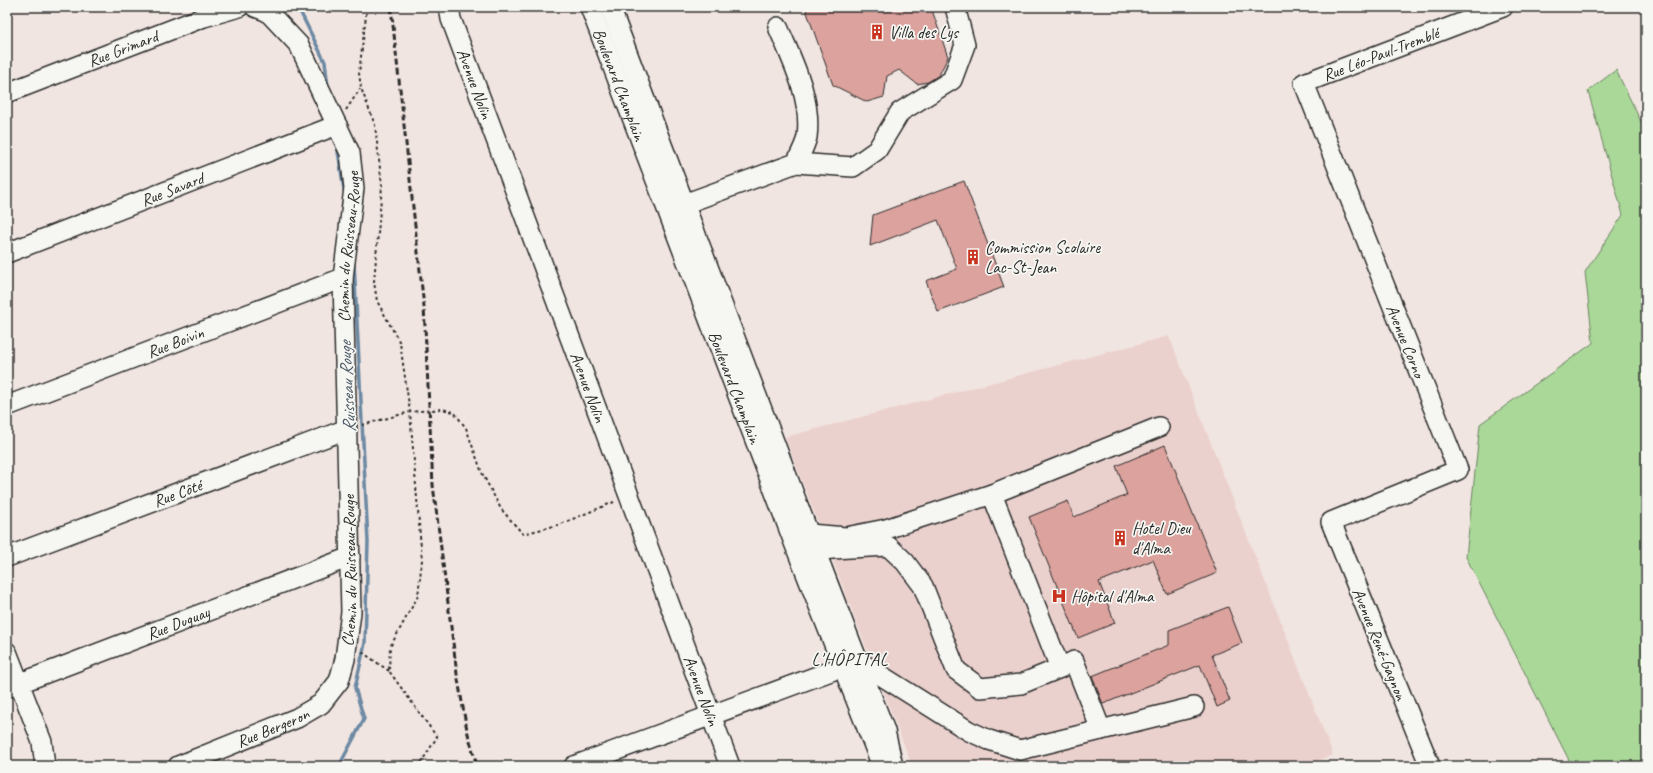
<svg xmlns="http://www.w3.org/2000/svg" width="1653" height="773" font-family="Caveat,sans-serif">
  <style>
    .built { fill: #ebd1cd }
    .green { fill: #aad898; stroke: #6a8262 }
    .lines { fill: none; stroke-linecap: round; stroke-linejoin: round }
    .stream { stroke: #6c89a3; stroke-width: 3.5 }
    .building { fill: #dca29d; stroke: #2b2b2b }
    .minor-casing { stroke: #2b2b2b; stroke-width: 22 }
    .path { stroke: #2b2b2b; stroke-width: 2; stroke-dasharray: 3 3; stroke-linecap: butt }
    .minor { stroke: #f6f6f2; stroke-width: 19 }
    .rail { stroke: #2b2b2b; stroke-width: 3; stroke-dasharray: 6 3; stroke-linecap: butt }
    .labels { text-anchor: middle; stroke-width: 3.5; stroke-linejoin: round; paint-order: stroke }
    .poi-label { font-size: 17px; fill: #2b2b2b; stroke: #f6f6f2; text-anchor: start }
    .street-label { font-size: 17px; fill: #2b2b2b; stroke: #f6f6f2 }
    .water-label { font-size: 18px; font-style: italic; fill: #4c5a67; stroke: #f6f6f2 }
    .neighbourhood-label { font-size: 18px; letter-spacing: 1px; fill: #2b2b2b; stroke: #f6f6f2 }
  </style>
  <rect width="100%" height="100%" fill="#f1e5e1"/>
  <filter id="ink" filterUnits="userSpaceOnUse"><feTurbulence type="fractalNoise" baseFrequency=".025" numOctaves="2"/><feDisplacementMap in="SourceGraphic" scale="8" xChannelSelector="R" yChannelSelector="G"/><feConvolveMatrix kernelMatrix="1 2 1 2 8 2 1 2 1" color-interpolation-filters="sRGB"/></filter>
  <g filter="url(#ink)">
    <!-- built -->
    <path class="built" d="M 1169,336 L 1333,755 L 1304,766 L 912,766 L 785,437 Z"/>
    <!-- green -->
    <path class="green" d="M 1616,70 L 1646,132 L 1646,766 L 1572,766 L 1466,557 L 1480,424 L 1593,343 L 1585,272 L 1623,215 L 1588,91 Z"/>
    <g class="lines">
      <!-- stream -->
      <path class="stream" d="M 298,7 L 325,62 L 328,87
        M 337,145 L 345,196
        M 339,766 L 364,719 L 355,688 L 365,643 L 368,542 L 354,262"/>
    </g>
    <!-- building -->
    <path class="building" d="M 805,7 L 931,7 L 948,57 L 939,75 L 928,82 L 917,84 L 899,70 L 887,76 L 884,97 L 867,102 L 833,85 Z
      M 964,181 L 1004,287 L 938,312 L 926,281 L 957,269 L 938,220 L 870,246 L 873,215 Z
      M 1165,445 L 1217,573 L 1167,594 L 1153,560 L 1099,582 L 1115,623 L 1078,638 L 1029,517 L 1068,501 L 1074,517 L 1127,495 L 1116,466 Z
      M 1228,607 L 1242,643 L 1212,655 L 1230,701 L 1217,707 L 1200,665 L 1103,704 L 1092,676 L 1169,645 L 1169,630 Z"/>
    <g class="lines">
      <!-- minor casing -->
      <g class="minor-casing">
        <g id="minor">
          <path id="s1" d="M 449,7 L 451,19 L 730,766"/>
          <path id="s2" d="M 590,7 L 798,553 L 882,766"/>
          <path d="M 610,7 L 815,550 L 885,731 L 893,766"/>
          <path id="s3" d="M 7,93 L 204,17 L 239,7"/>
          <path d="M 796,163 L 853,167 L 877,150 L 900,112 L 952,80 L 965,45 L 955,7"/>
          <path d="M 673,208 L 796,163 C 800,155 805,146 807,137 C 812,99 793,62 778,27"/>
          <path id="s4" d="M 7,253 L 337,125"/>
          <path id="s5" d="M 7,406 L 343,278"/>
          <path d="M 992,494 L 1159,427"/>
          <path d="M 797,536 L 809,534 L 846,537 L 886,529 L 992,494 L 1060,668 L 1021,684 L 980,688 L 956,670 L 923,586 L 905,562 L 888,546 L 832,549 L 804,552"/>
          <path id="s6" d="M 7,557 L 347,429"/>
          <path d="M 7,652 L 42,742 L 45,766"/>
          <path d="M 1060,668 L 1074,661 L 1101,730"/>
          <path id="s7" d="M 7,688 L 350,557"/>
          <path id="s8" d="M 178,766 L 297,718 L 321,704 L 339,681 L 345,659 L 351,612 L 343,278 L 354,188 L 350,153 L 299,45 L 268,12 L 255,7"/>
          <path d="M 574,766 L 858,661 L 969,731 L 989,740 L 1020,750 L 1194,707"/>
          <path id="s9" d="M 1430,766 L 1331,522 L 1458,470 L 1304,83 L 1503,7"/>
        </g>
      </g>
      <!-- path -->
      <path class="path" d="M 367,7 L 359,73 L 361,88 L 375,125 L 382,186 L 374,282 L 377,301 L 400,343 L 410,412 L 422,560 L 418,596 L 390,647 L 389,671 L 437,737 L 419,766
        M 346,110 L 360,89
        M 362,425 L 410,412 L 442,409 L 454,412 L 466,428 L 482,473 L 501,509 L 523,534 L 558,525 L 614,502
        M 362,652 L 389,671"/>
      <!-- minor -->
      <use href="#minor" class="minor"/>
      <!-- rail -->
      <path class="rail" d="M 391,7 L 424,307 L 433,485 L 457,674 L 467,730 L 477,766"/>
    </g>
  </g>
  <!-- icons -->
  <defs>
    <g id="building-bare" transform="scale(1.2)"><path d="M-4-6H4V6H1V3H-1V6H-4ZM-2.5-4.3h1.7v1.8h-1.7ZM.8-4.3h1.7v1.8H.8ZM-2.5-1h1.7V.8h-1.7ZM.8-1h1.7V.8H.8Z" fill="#c8321e" stroke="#f6f6f2" stroke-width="2.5" paint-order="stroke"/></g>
    <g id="hospital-bare" transform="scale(1.2)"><path d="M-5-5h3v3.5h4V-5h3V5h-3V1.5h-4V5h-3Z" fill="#c8321e" stroke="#f6f6f2" stroke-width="2.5" paint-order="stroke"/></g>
  </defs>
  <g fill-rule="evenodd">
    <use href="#building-bare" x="877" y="32"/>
    <use href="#building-bare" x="973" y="257"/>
    <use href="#building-bare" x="1120" y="538"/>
    <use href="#hospital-bare" x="1059" y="596"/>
  </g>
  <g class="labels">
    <!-- poi labels -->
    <g class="poi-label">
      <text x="889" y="38">Villa des Lys</text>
      <text x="985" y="253">Commission Scolaire<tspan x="985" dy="20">Lac-St-Jean</tspan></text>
      <text x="1132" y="534">Hotel Dieu<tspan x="1132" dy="20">d'Alma</tspan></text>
      <text x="1071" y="602">Hôpital d'Alma</text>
    </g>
    <!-- street labels -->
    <g class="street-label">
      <text dy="6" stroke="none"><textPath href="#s3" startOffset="124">Rue Grimard</textPath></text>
      <text dy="6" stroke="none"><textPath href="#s9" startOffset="899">Rue Léo-Paul-Tremblé</textPath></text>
      <text dy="6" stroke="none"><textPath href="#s1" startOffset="81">Avenue Nolin</textPath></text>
      <text dy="6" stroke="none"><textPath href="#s2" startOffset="83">Boulevard Champlain</textPath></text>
      <text dy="6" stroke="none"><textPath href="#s4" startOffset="177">Rue Savard</textPath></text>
      <text dy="6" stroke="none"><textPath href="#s8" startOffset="621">Chemin du Ruisseau-Rouge</textPath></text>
      <text transform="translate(1406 341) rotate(68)" y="6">Avenue Corno</text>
      <text dy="6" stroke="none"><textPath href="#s5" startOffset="180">Rue Boivin</textPath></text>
      <text dy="6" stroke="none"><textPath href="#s1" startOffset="405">Avenue Nolin</textPath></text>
      <text dy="6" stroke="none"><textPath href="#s2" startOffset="407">Boulevard Champlain</textPath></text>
      <text dy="6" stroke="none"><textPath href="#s6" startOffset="182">Rue Côté</textPath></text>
      <text dy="6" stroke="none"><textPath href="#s8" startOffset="297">Chemin du Ruisseau-Rouge</textPath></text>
      <text dy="6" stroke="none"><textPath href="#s7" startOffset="183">Rue Duguay</textPath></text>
      <text transform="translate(1380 644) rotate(68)" y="6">Avenue René-Gagnon</text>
      <text dy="6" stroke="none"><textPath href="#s1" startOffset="729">Avenue Nolin</textPath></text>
      <text dy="6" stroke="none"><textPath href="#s8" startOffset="102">Rue Bergeron</textPath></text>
    </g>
    <!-- water labels -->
    <g class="water-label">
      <text transform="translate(347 387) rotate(-93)" y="6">Ruisseau Rouge</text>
    </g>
    <!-- neighbourhood labels -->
    <g class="neighbourhood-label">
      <text x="850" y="665">L'HÔPITAL</text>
    </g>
  </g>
  <!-- margin -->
  <rect width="1653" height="773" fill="none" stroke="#f6f6f2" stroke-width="24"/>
  <rect x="12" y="12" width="1629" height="749" fill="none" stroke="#2b2b2b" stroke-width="1.5" filter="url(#ink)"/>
</svg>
